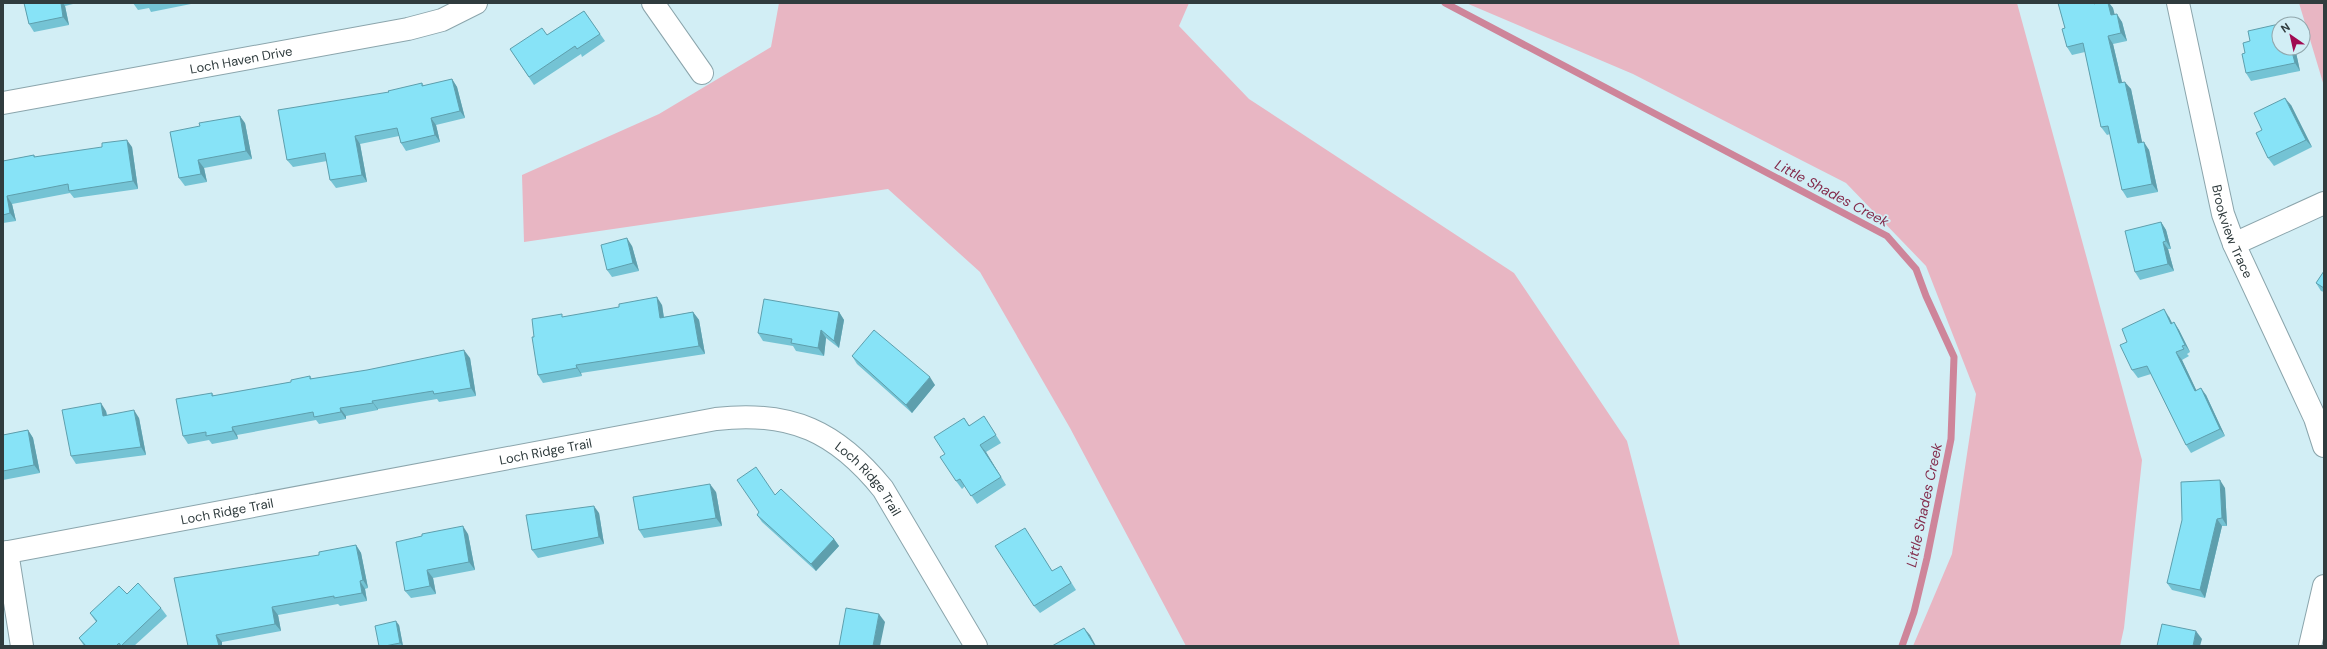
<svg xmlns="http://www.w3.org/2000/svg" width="2327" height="649" font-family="'DM Sans',sans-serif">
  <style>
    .green { fill: #e8b6c3 }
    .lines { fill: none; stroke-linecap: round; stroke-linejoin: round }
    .stream { stroke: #ce859a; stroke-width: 7 }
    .minor-casing { stroke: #8ba5ac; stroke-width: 24 }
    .minor { stroke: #fff; stroke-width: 22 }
    .wall { fill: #74c3d4 }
    .shaded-wall { fill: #5e9fad }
    .building { fill: #87e3f7; stroke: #5e9fad }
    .labels { text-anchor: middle; stroke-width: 3.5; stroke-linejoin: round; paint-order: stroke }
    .street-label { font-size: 13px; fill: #303c3e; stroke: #d2eef5 }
    .water-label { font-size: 14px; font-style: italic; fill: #842d4d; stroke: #d2eef5 }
  </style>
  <rect width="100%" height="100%" fill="#d2eef5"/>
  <!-- green -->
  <path class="green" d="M 779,3 L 1189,3 L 1179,26 L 1249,99 L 1514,273 L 1627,441 L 1680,646 L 1186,646 L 1070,428 L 980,272 L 888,189 L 524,242 L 522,175 L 659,114 L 771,47 Z
    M 1466,3 L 2017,3 L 2142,460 L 2124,628 L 2120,646 L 1913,646 L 1952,554 L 1976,394 L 1926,266 L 1846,183 L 1633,74 Z
    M 2299,3 L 2324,3 L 2324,86 Z"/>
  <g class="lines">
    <!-- stream -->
    <path class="stream" d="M 1445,3 L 1887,236 L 1916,269 L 1926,296 L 1954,357 L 1951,439 L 1927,558 L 1914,612 L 1902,646"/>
    <!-- minor casing -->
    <g class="minor-casing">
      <g id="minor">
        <path d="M 653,3 L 702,73"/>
        <path id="s1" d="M 2178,3 L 2223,214 L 2234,244 L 2315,418 L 2324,446"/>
        <path id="s2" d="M 3,103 L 408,29 L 442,20 L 476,3"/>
        <path d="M 2234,244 L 2324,203"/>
        <path d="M 7,552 L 22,646"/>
        <path id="s3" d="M 3,553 L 716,419 C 791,410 837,432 883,489 L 976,646"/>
        <path d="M 2310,646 L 2324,586"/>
      </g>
    </g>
    <!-- minor -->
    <use href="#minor" class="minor"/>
  </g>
  <!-- wall -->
  <path class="wall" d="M 24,3 L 77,3 L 65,6 L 69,25 L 34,32 L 29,24 Z
    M 133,3 L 196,3 L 151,12 L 149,8 L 138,10 Z
    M 2058,3 L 2109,3 L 2113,8 L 2114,15 L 2122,22 L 2127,41 L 2113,44 L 2122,82 L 2131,89 L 2142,143 L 2149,150 L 2158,192 L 2127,198 L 2122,190 L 2110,134 L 2107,135 L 2101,127 L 2085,52 L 2072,55 L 2067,47 L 2065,28 Z
    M 584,11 L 605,41 L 582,57 L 581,54 L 534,85 L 510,49 L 547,35 Z
    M 2279,48 L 2295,48 L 2300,71 L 2251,81 L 2246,73 Z
    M 452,79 L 457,87 L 465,118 L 436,125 L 440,142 L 406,151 L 401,143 L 399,136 L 360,144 L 367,182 L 336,188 L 330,180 L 327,161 L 293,167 L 287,160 L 389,92 L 422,83 L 424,86 Z
    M 2291,105 L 2312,147 L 2274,166 L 2268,158 L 2262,130 Z
    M 245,123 L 252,159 L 204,168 L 207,182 L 185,186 L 179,178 L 170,132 Z
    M 132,147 L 138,189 L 74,198 L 70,193 L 12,204 L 16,221 L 3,223 L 3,161 L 34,155 L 35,157 Z
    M 2161,222 L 2166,230 L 2171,249 L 2168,249 L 2174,271 L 2140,280 L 2135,272 Z
    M 632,246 L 639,271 L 612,277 L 607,270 Z
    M 2324,271 L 2324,292 L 2321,291 L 2316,283 Z
    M 662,305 L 664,317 L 693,312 L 699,320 L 705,354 L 581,373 L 582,376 L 543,383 L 538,375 L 534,337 L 564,317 Z
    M 839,312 L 844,320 L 839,348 L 826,338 L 824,356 L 796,351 L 793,346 L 763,341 L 758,333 Z
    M 2169,317 L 2172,323 L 2174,322 L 2179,330 L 2190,352 L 2187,354 L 2189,356 L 2182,360 L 2196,390 L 2206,395 L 2225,436 L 2191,453 L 2186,445 L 2151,374 L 2138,378 L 2132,370 L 2127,342 Z
    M 852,356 L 935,385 L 912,413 L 857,364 Z
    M 470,358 L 476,396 L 439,402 L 437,399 L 378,409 L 378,410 L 346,416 L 346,419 L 319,424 L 316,420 L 237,435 L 238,439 L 212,444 L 209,440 L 188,444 L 183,436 L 212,393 L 214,396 L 291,382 L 310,376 L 312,379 Z
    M 106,411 L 107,415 L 139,418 L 146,455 L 76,464 L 71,456 Z
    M 964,418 L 969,425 L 989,424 L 1001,443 L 986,452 L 1006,485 L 977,504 L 965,486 L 962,489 L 956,481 L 945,454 Z
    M 28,430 L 33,438 L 40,473 L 3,480 L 3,435 Z
    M 2225,488 L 2227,526 L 2222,526 L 2205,598 L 2172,590 L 2167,583 Z
    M 716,492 L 722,526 L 644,538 L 639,530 Z
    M 776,495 L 834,539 L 839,546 L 816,571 L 762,522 L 757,515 Z
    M 599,513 L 604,544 L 538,558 L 532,550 Z
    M 468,534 L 475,570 L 433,578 L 436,594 L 411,598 L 405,591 Z
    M 1030,536 L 1052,571 L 1066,574 L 1076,590 L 1040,613 L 1034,606 Z
    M 356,545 L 361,553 L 368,588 L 365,589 L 367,601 L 340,606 L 338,604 L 278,615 L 281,631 L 222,642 L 222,646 L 188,646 L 319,555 Z
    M 127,594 L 161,608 L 167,616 L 134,646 L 84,646 L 79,638 L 96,622 L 90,613 Z
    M 399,625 L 403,646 L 379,646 Z"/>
  <!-- shaded-wall -->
  <path class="shaded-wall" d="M 61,3 L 63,3 L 65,6 L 69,25 L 63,17 Z
    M 2108,3 L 2109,3 L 2113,8 L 2117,23 L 2111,15 Z
    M 2117,14 L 2122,22 L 2127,41 L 2121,33 Z
    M 2108,36 L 2113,44 L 2124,91 L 2119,83 Z
    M 2291,48 L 2295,48 L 2300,71 L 2295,63 Z
    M 452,79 L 457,87 L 465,118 L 460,111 Z
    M 2125,82 L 2131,89 L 2144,151 L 2138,143 Z
    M 2285,98 L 2291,105 L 2312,147 L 2306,140 Z
    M 240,116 L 245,123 L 252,159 L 246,151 Z
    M 431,118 L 436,125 L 440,142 L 435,135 Z
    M 355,136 L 360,144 L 367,182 L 362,175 Z
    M 127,140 L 132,147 L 138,189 L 133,181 Z
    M 2144,142 L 2149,150 L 2158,192 L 2152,184 Z
    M 198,160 L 204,168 L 207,182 L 201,174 Z
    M 7,196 L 12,204 L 16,221 L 10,213 Z
    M 2161,222 L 2166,230 L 2171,249 L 2166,241 Z
    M 627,238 L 632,246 L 639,271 L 633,263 Z
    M 2163,242 L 2168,249 L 2174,271 L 2168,264 Z
    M 657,297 L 662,305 L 665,326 L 660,318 Z
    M 2164,309 L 2169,317 L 2176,331 L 2171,324 Z
    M 693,312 L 699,320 L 705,354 L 699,346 Z
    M 839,312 L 844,320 L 839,348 L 834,341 Z
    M 2174,322 L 2179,330 L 2190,352 L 2185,345 Z
    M 821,330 L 826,338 L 824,356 L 818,348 Z
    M 464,350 L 470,358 L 476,396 L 471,388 Z
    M 2176,352 L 2182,360 L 2200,398 L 2195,391 Z
    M 576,365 L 581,373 L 582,376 L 577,368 Z
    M 930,377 L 935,385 L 912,413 L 906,405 Z
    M 2201,388 L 2206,395 L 2225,436 L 2220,429 Z
    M 372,401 L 378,409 L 378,410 L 373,403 Z
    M 101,403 L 106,411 L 108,423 L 103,416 Z
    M 340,408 L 346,416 L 346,419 L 341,412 Z
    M 134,410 L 139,418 L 146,455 L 141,447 Z
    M 232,427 L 237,435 L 238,439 L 233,431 Z
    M 28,430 L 33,438 L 40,473 L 34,465 Z
    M 980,445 L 986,452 L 1006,485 L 1001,477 Z
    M 2220,480 L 2225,488 L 2227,526 L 2222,518 Z
    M 710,484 L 716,492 L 722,526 L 716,518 Z
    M 594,506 L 599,513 L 604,544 L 599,537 Z
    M 2217,519 L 2222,526 L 2205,598 L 2200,590 Z
    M 463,526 L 468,534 L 475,570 L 469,562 Z
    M 834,539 L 839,546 L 816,571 L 811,564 Z
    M 356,545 L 361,553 L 368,588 L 363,580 Z
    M 427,570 L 433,578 L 436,594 L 430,586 Z
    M 360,581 L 365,589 L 367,601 L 362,593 Z
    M 272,607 L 278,615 L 281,631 L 275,624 Z
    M 879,614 L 885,622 L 880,646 L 873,646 Z
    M 396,621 L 399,625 L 403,646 L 400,643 Z
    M 1084,628 L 1090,635 L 1096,646 L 1095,646 Z
    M 2196,631 L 2202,639 L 2200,646 L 2193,646 Z
    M 216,635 L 222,642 L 222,646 L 219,646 Z"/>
  <!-- building -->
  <path class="building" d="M 24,3 L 61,3 L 63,17 L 29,24 Z
    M 2058,3 L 2093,3 L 2094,4 L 2096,3 L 2108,3 L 2111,15 L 2117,14 L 2121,33 L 2108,36 L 2119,83 L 2125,82 L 2138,143 L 2144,142 L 2152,184 L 2122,190 L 2108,126 L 2101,127 L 2083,43 L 2067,47 L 2062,29 L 2065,28 Z
    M 584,11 L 600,34 L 577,49 L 575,46 L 529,77 L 510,49 L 542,28 L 547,35 Z
    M 2286,23 L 2286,24 L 2279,24 Z
    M 2279,24 L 2279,48 L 2291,48 L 2295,63 L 2246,73 L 2242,54 L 2245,53 L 2243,43 L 2250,41 L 2248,31 Z
    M 452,79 L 460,111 L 431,118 L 435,135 L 401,143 L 397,128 L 355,136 L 362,175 L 330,180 L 325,153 L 287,160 L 278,110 L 389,92 L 388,91 L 422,83 L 422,86 Z
    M 2285,98 L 2306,140 L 2268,158 L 2256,133 L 2262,130 L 2254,113 Z
    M 240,116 L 246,151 L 198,160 L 201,174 L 179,178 L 170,132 L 200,126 L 199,123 Z
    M 127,140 L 133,181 L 69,191 L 68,184 L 7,196 L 10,213 L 3,215 L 3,161 L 34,155 L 34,157 L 102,147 L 102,143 Z
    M 2161,222 L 2166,241 L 2163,242 L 2168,264 L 2135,272 L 2125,231 Z
    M 627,238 L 633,263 L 607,270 L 601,245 Z
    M 2324,271 L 2324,288 L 2316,283 Z
    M 657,297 L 660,318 L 693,312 L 699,346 L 576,365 L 577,368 L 538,375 L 532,337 L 534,337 L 532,319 L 562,314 L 562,317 L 619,307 L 619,304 Z
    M 764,299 L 839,312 L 834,341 L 821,330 L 818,348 L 791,343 L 792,339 L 758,333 Z
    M 2164,309 L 2171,324 L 2174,322 L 2185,345 L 2182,346 L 2184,349 L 2176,352 L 2195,391 L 2201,388 L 2220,429 L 2186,445 L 2147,366 L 2132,370 L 2120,345 L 2127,342 L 2122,329 Z
    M 874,330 L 930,377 L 906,405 L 852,356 Z
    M 464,350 L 471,388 L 434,394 L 433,391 L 372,401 L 373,403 L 340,408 L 341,412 L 314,417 L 313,412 L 232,427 L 233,431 L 206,436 L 206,432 L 183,436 L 176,399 L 212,393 L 212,396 L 291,382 L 291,380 L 310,376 L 310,379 L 367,370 Z
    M 101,403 L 103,416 L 134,410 L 141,447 L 71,456 L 62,410 Z
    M 984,416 L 996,435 L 980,445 L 1001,477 L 971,496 L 960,479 L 956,481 L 940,457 L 945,454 L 934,437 L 964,418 L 969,426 Z
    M 28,430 L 34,465 L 3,471 L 3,435 Z
    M 756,467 L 775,495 L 781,489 L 834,539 L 811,564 L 757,515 L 759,512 L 737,480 Z
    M 2220,480 L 2222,518 L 2217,519 L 2200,590 L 2167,583 L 2182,520 L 2181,482 Z
    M 710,484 L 716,518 L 639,530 L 633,497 Z
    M 594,506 L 599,537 L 532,550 L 526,515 Z
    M 463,526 L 469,562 L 427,570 L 430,586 L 405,591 L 396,542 L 422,536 L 422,534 Z
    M 1025,528 L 1052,571 L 1061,566 L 1071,583 L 1034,606 L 995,546 Z
    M 356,545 L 363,580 L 360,581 L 362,593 L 334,598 L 334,596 L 272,607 L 275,624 L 216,635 L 219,646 L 188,646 L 174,578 L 319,555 L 319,552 Z
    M 138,583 L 161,608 L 121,646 L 119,643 L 116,646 L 86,646 L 79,638 L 97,621 L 90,613 L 119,586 L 127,594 Z
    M 846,608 L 879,614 L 873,646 L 839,646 Z
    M 396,621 L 400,643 L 385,646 L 379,646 L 375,626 Z
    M 2162,624 L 2196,631 L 2193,646 L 2157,646 Z
    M 1084,628 L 1095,646 L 1052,646 Z"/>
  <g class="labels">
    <!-- street labels -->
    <g class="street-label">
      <text dy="5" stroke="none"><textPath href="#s2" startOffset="242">Loch Haven Drive</textPath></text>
      <text dy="5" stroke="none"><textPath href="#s1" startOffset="235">Brookview Trace</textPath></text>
      <text dy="5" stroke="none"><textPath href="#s3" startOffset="552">Loch Ridge Trail</textPath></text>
      <text dy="5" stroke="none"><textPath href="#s3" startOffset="899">Loch Ridge Trail</textPath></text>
      <text dy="5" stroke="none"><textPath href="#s3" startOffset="228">Loch Ridge Trail</textPath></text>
    </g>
    <!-- water labels -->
    <g class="water-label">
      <text transform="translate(1832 193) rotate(28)" y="5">Little Shades Creek</text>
      <text transform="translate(1924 505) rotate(-78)" y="5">Little Shades Creek</text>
    </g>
  </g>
  <!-- border -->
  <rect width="2327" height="649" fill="none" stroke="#303c3e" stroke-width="8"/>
  <!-- north arrow -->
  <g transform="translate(2291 36) rotate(326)"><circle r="19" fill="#d2eef5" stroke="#91a7ac"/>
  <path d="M0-3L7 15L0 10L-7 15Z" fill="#a00a51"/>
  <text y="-6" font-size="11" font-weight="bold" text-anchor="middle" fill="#303c3e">N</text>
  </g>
</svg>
